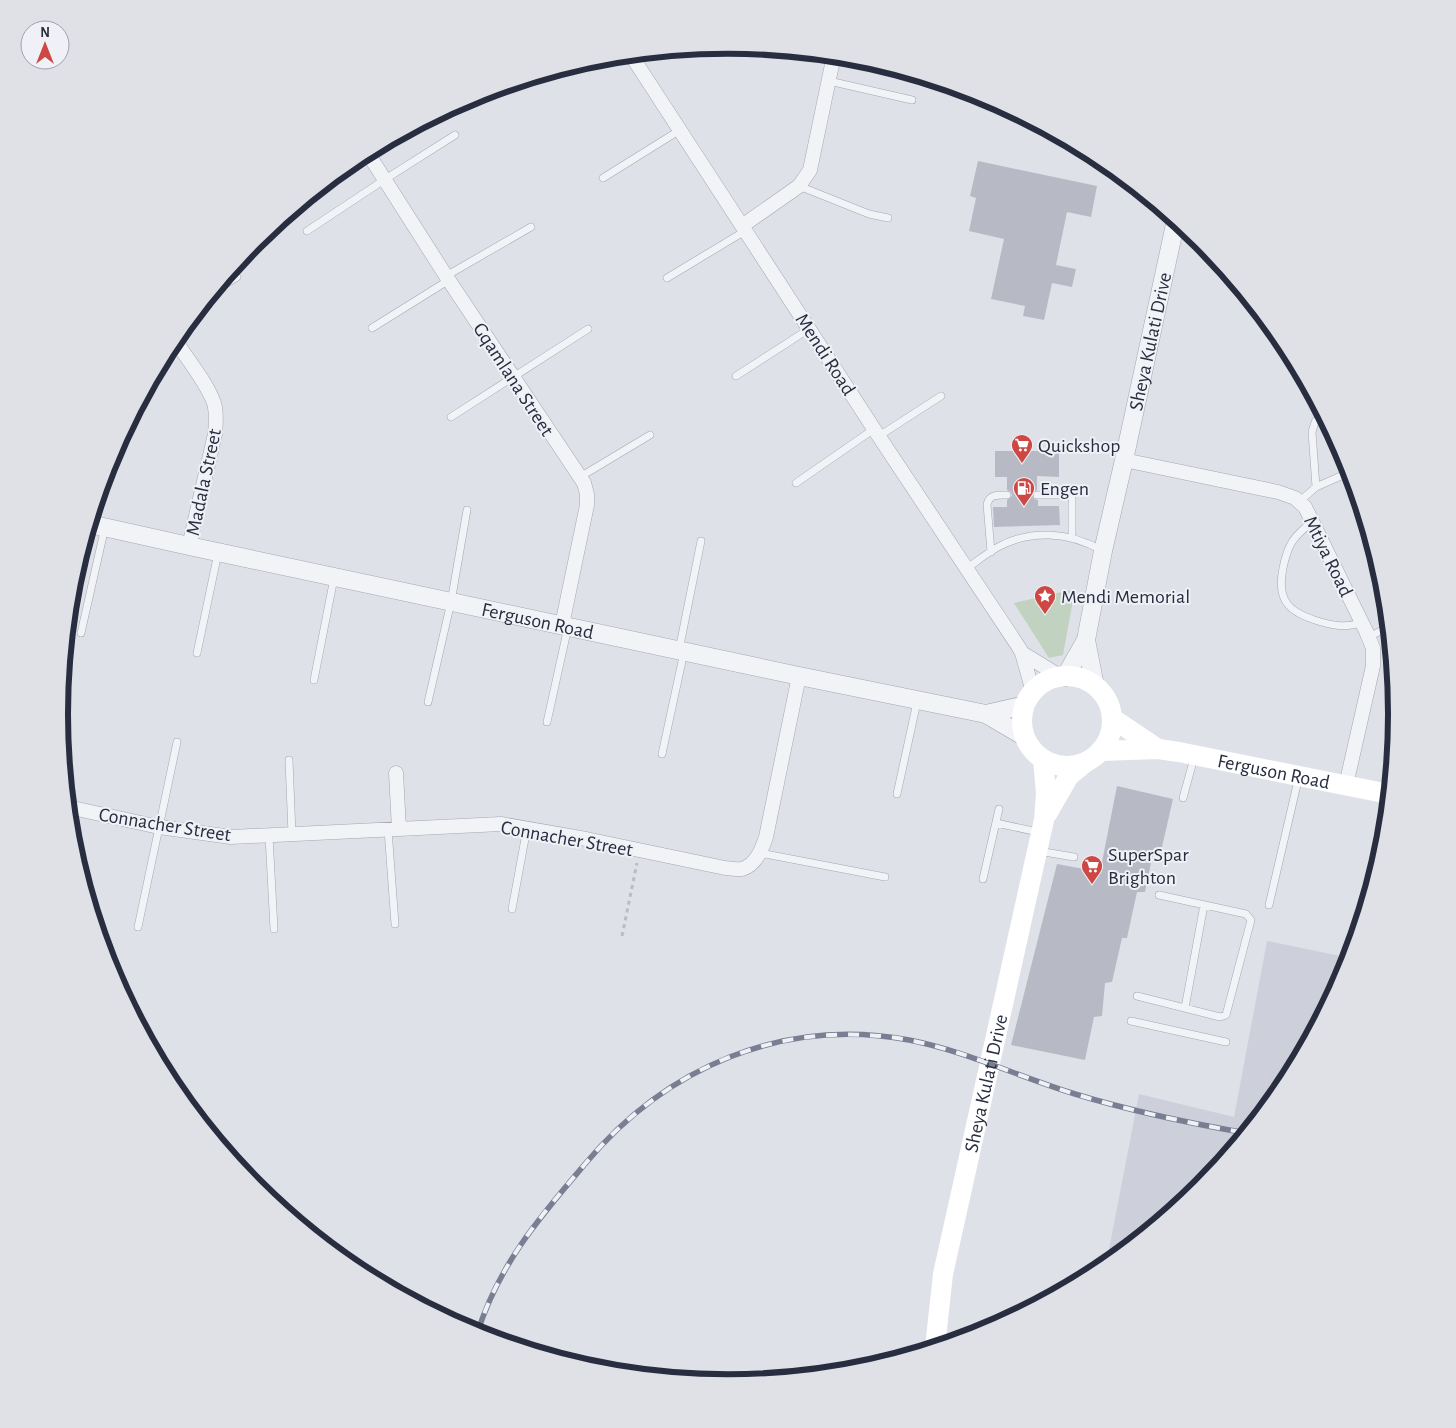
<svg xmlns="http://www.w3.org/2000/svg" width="1456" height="1428" font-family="'Alegreya Sans',sans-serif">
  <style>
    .built { fill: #cdd0da }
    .green { fill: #c2d2c1 }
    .building { fill: #b7bac5 }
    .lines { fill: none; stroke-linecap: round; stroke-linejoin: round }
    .service-casing { stroke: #a4a7b2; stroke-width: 8 }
    .minor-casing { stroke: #a4a7b2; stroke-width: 15 }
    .tertiary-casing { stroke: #a4a7b2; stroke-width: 19 }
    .path { stroke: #b9bcc4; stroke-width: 3; stroke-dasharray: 4 4; stroke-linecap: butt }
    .service { stroke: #f2f3f7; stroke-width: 7 }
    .minor { stroke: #f2f3f7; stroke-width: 14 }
    .tertiary { stroke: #f2f3f7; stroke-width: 18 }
    .secondary { stroke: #fff; stroke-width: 20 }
    .rail-casing { stroke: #797e92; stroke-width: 5.5 }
    .rail { stroke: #eff1f6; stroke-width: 4; stroke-dasharray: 11; stroke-linecap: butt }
    .labels { text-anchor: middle; stroke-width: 4; stroke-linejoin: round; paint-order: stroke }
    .street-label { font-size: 20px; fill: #282d40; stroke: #eff1f6 }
    .poi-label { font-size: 20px; fill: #282d40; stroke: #eff1f6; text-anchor: start }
    .rim { fill: none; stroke: #282d40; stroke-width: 6 }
  </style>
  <rect width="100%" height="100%" fill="#dfe1e8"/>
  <!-- built -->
  <path class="built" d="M 1267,941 L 1350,958 L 1346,970 L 1284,1086 L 1201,1187 L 1106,1265 L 1139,1094 L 1234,1117 Z"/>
  <!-- green -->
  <path class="green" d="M 1075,589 L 1063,655 L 1049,658 L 1014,603 Z"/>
  <!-- building -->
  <path class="building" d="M 978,161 L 1097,186 L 1091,217 L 1067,212 L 1056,265 L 1076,269 L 1072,287 L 1052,283 L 1044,320 L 1023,316 L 1025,306 L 991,299 L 1004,239 L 969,231 L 976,198 L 970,196 Z
    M 995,451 L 1059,451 L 1059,477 L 1037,476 L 1037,490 L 1033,492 L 1032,495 L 1034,499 L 1038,500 L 1038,506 L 1059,506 L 1060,525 L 994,527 L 993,507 L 1007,507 L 1007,500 L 1012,496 L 1011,492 L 1007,490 L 1007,477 L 995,477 Z
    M 1117,786 L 1173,799 L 1162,847 L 1154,848 L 1145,892 L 1137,892 L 1127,938 L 1122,938 L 1112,982 L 1105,983 L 1102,1016 L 1094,1017 L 1085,1060 L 1011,1045 L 1057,864 L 1100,872 Z"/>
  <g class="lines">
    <!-- service casing -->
    <g class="service-casing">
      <path id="service" d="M 829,81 L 912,100
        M 603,178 L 680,130
        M 799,186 L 869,214 L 888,218
        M 307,231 L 384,180 L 455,135
        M 446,276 L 531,227
        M 667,278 L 745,231
        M 214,291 L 237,277
        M 372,328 L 449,280
        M 736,376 L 809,329
        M 451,417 L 588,329
        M 879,436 L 941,396
        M 580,477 L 650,435
        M 796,483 L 874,429
        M 1316,487 L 1312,432 L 1315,422 L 1322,413
        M 1037,495 L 1069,495 L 1072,499 L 1072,538
        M 1300,501 L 1316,487 L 1350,472
        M 1312,522 C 1293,537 1288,544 1283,568 C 1276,602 1290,613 1321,622 C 1335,626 1348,628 1362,622
        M 991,552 L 987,504 C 990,494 998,495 1007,495
        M 966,569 C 976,562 987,553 998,547 C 1031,529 1069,532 1101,550
        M 81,633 L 105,527
        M 1369,637 L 1388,627
        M 679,650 L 701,541
        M 197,653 L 218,553
        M 314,680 L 334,578
        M 428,702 L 451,602 L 467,510
        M 60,722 L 61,717
        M 547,722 L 568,627
        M 662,754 L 684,652
        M 289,760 L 292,834
        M 897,794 L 917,702
        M 1183,798 L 1194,758
        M 996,823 L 1038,832
        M 388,830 L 395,924
        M 269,836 L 274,929
        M 1038,851 L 1074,857
        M 760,853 L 885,877
        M 983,879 L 999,809
        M 1269,905 L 1299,776
        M 512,909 L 527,828
        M 138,927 L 177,742
        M 1137,996 L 1220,1017 L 1226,1015 L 1251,920 L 1246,914 L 1159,895
        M 1185,1008 L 1204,905
        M 1131,1021 L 1226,1042"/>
    </g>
    <!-- minor casing -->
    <g class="minor-casing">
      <path id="minor" d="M 631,55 L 874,429 L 1018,646 L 1022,653 L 1033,692
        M 367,152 L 446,276 L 584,483 L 587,494 L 587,505 L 562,625
        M 742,226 L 799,186 L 810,170 L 834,55
        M 174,339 C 186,357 207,383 214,403 C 217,413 216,424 215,434 L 189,546
        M 1124,460 L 1278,492 L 1295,498 L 1305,507 L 1366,631 L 1373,648 L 1373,666 L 1346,785
        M 1022,653 L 1061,677
        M 396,773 L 399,829
        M 68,807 L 159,827 L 231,837 L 501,824 L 586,839 L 725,868 C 730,868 737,870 742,869 C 756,865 762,849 766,837 L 799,676"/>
    </g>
    <!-- tertiary casing -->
    <g class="tertiary-casing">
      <g id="tertiary">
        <path id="s1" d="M 90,524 L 189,546 L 799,676 L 986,714 L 1025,737"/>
        <path d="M 1086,640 L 1095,686"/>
        <path id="s2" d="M 1065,677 L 1086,640 L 1103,551 L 1124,460 L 1176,220"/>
        <path d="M 986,714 L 1025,705"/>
      </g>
    </g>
    <!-- path -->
    <path class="path" d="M 622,936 L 637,863"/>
    <!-- service -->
    <use href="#service" class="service"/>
    <!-- minor -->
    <use href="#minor" class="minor"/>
    <!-- tertiary -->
    <use href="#tertiary" class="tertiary"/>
    <!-- secondary -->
    <g class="secondary">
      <circle cx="1067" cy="721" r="45"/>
      <path d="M 1112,718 L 1158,749"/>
      <path id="s3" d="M 1100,751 L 1158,749 L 1179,752 L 1389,794"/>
      <path d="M 1047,814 L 1069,776 L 1086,762"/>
      <path id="s4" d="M 935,1347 L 943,1274 L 1044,820 L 1046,793 L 1043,759"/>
    </g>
    <!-- rail casing -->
    <g class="rail-casing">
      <path id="rail" d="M 477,1334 C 499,1264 539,1218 585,1164 C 666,1067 782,1017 909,1040 C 966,1051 1019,1077 1075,1094 C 1131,1111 1188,1123 1246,1133"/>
    </g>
    <!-- rail -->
    <use href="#rail" class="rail"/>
  </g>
  <!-- icons -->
  <defs>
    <g id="supermarket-pin" transform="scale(1.125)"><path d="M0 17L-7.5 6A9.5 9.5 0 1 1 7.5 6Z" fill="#cd4845" stroke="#eff1f6"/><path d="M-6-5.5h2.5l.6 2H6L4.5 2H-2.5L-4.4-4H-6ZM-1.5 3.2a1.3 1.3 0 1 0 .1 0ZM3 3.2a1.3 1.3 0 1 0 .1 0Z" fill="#fff"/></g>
    <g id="fuel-pin" transform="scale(1.125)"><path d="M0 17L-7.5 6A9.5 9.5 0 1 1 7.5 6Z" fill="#cd4845" stroke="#eff1f6"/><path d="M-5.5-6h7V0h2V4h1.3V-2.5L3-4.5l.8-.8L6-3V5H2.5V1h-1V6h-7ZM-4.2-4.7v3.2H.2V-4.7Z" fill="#fff"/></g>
    <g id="sight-pin" transform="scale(1.125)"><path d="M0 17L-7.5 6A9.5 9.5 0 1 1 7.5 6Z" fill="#cd4845" stroke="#eff1f6"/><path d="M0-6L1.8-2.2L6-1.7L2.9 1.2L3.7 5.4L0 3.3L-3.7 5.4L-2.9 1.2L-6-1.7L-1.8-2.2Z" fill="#fff"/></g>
  </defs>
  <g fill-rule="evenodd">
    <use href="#supermarket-pin" x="1022" y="445"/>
    <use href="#fuel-pin" x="1024" y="488"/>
    <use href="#sight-pin" x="1045" y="596"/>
    <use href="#supermarket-pin" x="1092" y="866"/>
  </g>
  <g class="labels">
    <!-- street labels -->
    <g class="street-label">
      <text dy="7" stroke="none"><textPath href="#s2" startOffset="348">Sheya Kulati Drive</textPath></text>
      <text transform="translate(826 354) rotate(57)" y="7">Mendi Road</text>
      <text transform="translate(514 379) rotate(57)" y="7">Gqamlana Street</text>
      <text transform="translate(203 482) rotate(-78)" y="7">Madala Street</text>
      <text transform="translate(1329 556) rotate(64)" y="7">Mtiya Road</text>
      <text dy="7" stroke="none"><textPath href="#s1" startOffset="458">Ferguson Road</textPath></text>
      <text dy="7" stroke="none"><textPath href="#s3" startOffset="176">Ferguson Road</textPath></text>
      <text transform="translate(165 824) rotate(9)" y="7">Connacher Street</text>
      <text transform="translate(567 838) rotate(10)" y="7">Connacher Street</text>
      <text dy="7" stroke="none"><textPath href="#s4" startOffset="269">Sheya Kulati Drive</textPath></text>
    </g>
    <!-- poi labels -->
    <g class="poi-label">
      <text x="1038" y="452">Quickshop</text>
      <text x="1040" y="495">Engen</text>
      <text x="1061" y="603">Mendi Memorial</text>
      <text x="1108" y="861">SuperSpar<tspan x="1108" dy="23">Brighton</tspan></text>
    </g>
  </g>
  <!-- crop -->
  <path d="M0 0H1456V1428H0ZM68 714a660 660 0 1 1 1320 0a660 660 0 1 1-1320 0Z" fill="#dfe1e7" fill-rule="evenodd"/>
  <path class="rim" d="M68 714a660 660 0 1 1 1320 0a660 660 0 1 1-1320 0Z"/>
  <!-- north arrow -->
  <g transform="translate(45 45)"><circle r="24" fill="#eff1f6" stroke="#9fa3ad"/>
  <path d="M0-4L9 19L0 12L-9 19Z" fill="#cd4845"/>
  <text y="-8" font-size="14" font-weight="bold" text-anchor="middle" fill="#282d40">N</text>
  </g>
</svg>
